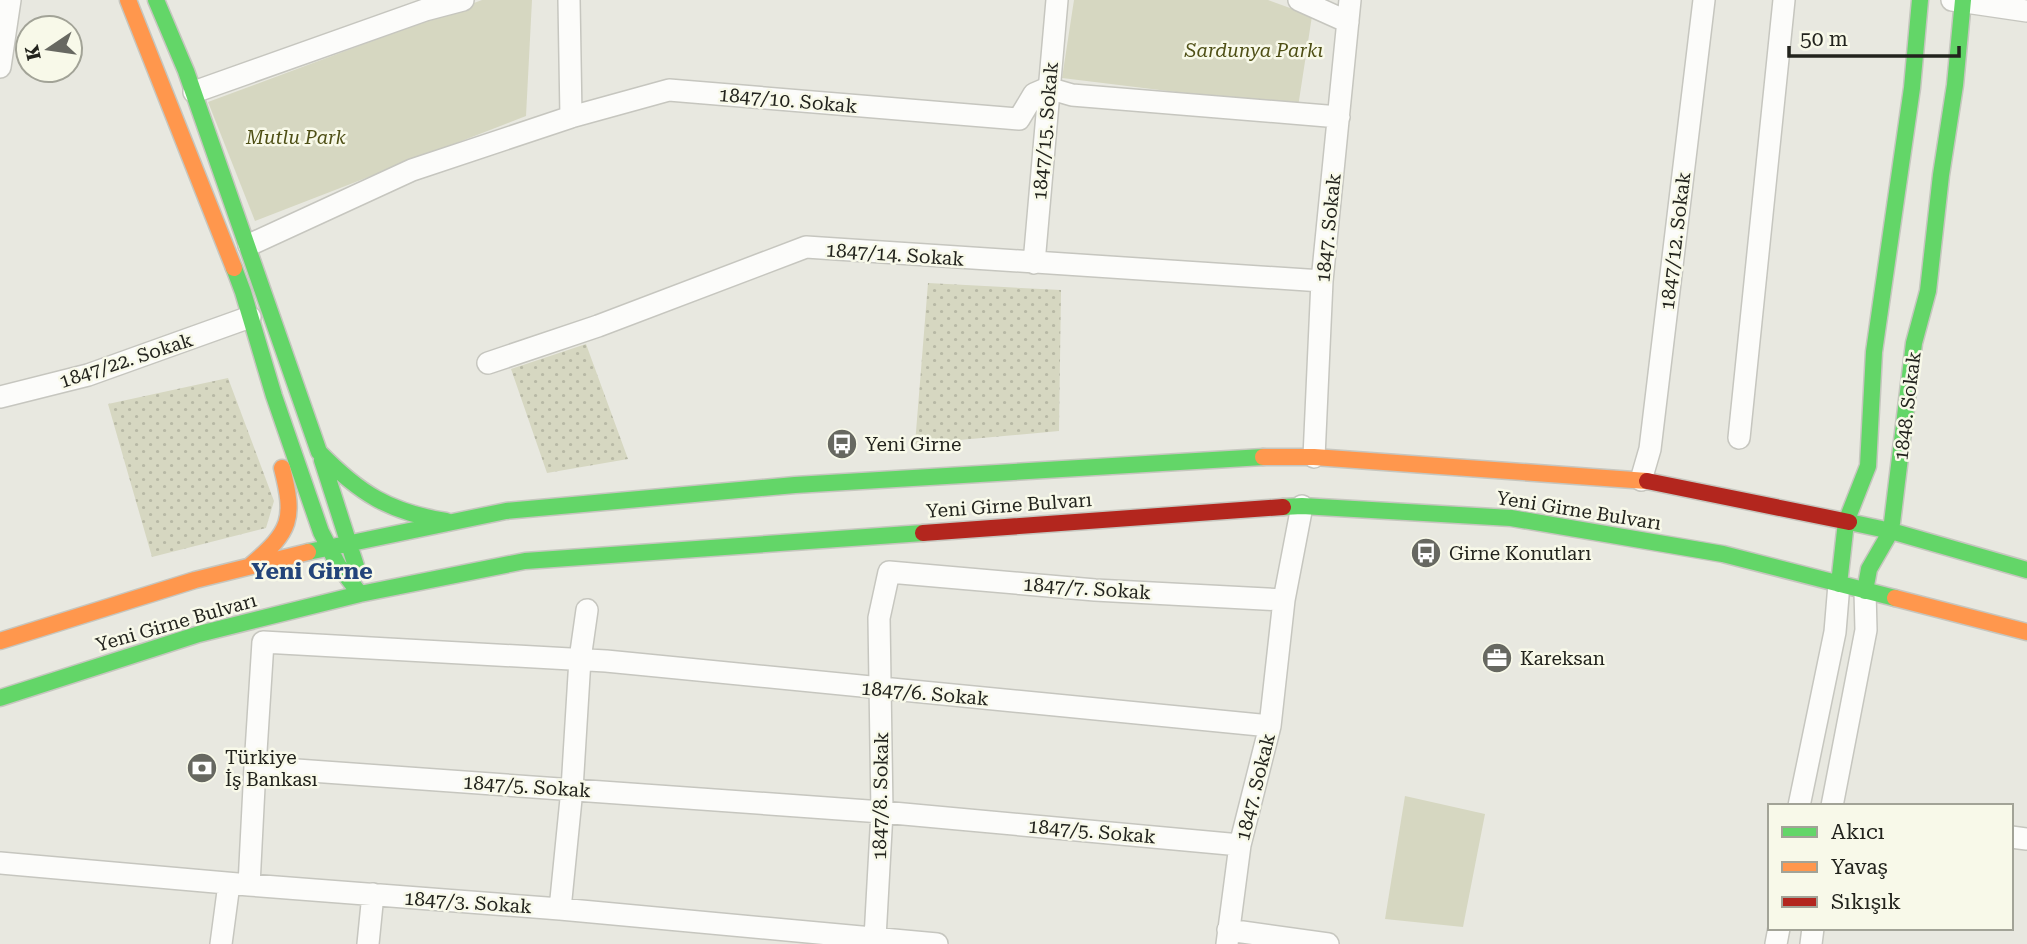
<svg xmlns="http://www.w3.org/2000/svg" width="2027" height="944" font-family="'Roboto Serif',serif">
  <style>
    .grass { fill: url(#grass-dots) }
    .park { fill: #d6d7c1 }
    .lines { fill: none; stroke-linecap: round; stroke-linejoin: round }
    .street-casing { stroke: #c6c6bf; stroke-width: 24 }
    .fast-casing { stroke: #c6c6bf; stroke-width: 19 }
    .slow-casing { stroke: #c6c6bf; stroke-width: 19 }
    .jam-casing { stroke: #c6c6bf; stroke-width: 19 }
    .street { stroke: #fcfcfa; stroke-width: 21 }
    .fast { stroke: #63d668; stroke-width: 16 }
    .slow { stroke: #ff974d; stroke-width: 16 }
    .jam { stroke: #b3261e; stroke-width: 16 }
    .labels { text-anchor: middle; stroke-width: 5; stroke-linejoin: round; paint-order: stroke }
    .park-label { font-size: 19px; font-style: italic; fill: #4e4f15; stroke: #f8f9e9 }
    .street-label { font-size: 19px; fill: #22231d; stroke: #f8f9e9 }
    .poi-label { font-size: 19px; fill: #22231d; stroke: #f8f9e9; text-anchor: start }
    .quarter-label { font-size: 23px; font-weight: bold; fill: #23447a; stroke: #f8f9e9 }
  </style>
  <defs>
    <pattern id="grass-dots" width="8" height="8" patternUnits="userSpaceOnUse" patternTransform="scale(1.75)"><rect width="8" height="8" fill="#d6d7c1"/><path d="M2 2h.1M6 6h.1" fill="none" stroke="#b7b8a5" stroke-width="1.8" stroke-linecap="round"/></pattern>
  </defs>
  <rect width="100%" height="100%" fill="#e8e8e0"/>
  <!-- grass -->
  <path class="grass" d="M 928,283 L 1061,290 L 1059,431 L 915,444 Z
    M 586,344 L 628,459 L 547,473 L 511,369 Z
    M 228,378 L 274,501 L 266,528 L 152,557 L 108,404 Z"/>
  <!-- park -->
  <path class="park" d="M 482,0 L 532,0 L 526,116 L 255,221 L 208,102 Z
    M 1074,0 L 1268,0 L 1312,16 L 1298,107 L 1062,78 Z
    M 1405,796 L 1485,814 L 1463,927 L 1385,919 Z"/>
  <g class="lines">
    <!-- street casing -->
    <g class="street-casing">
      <path id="street" d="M 569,0 L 571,117
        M 1299,0 L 1348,22
        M 1952,0 L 2027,11
        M 0,67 L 10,0
        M 194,92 L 425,10 L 463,0
        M 249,245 L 412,170 L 571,117 L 669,90 L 1019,119 L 1034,94 L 1048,88 L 1072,95 L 1339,117
        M 1034,263 L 1057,0
        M 488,363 L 598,326 L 806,247 L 1322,281
        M 0,397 L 88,375 L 250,317
        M 1739,438 L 1784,0
        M 1314,457 L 1322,281 L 1350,0
        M 1641,480 L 1650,449 L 1704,0
        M 1799,806 L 1835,632 L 1839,584
        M 1832,806 L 1866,630 L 1865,591
        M 2011,837 L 2027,839
        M 1240,845 L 882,812 L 255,767 L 263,642 L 606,661 L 1270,726
        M 0,863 L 249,885 L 560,909 L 937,944
        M 249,885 L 255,767
        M 560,909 L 572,789 L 580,659 L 587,610
        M 1228,930 L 1328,944
        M 875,938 L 882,812 L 879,618 L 889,572 L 1095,590 L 1284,600
        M 221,944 L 229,884
        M 368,944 L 373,894
        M 1227,944 L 1240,845 L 1270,726 L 1284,600 L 1302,506
        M 1776,944 L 1779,928
        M 1811,944 L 1813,928"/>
    </g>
    <!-- fast casing -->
    <g class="fast-casing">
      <path id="fast" d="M 156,0 L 186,71 L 319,452 C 359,493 389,512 446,521
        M 234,268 L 243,292 L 274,396 L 321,532 L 338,565 L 360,594
        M 322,460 L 356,566
        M 1283,507 L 1302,506 L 1511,518 L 1723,554 L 1895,598
        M 1849,522 L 1891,531 L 2027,570
        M 308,552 L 506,511 L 795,485 L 1263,457
        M 1839,584 L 1846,522 L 1868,466 L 1874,352 L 1912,88 L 1920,0
        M 1865,591 L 1869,569 L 1891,531 L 1914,343 L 1928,291 L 1941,175 L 1955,85 L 1963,0
        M 0,698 L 199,634 L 360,594 L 525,561 L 923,533"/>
    </g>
    <!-- slow casing -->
    <g class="slow-casing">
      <path id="slow" d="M 128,0 L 234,268
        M 1263,457 L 1314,457 L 1647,481
        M 251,565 C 291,531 295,519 282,468
        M 1895,598 L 2027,632
        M 0,641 L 195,580 L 308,552"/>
    </g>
    <!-- jam casing -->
    <g class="jam-casing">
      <path id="jam" d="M 1647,481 L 1849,522
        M 923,533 L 1283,507"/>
    </g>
    <!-- street -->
    <use href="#street" class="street"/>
    <!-- fast -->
    <use href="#fast" class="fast"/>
    <!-- slow -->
    <use href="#slow" class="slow"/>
    <!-- jam -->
    <use href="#jam" class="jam"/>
  </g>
  <!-- icons -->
  <defs>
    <g id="bus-disc" transform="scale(1.575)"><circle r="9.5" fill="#676861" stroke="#f8f9e9"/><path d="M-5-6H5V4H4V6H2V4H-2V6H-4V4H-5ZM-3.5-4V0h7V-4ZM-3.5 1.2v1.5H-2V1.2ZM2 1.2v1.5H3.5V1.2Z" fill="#fff"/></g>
    <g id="office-disc" transform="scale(1.575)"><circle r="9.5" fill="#676861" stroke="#f8f9e9"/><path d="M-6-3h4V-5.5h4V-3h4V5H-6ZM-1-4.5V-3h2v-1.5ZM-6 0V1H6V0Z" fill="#fff"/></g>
    <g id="bank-disc" transform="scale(1.575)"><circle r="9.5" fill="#676861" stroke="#f8f9e9"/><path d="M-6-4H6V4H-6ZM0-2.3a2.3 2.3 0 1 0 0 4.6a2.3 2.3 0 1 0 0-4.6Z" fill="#fff"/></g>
  </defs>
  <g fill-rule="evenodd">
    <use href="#bus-disc" x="842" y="444"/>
    <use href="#bus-disc" x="1426" y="553"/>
    <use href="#office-disc" x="1497" y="658"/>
    <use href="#bank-disc" x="202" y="768"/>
  </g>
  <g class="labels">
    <!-- park labels -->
    <g class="park-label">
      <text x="1254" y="57">Sardunya Parkı</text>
      <text x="296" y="144">Mutlu Park</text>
    </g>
    <!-- street labels -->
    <g class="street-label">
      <text transform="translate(788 100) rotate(5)" y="7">1847/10. Sokak</text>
      <text transform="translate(1045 131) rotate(-85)" y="7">1847/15. Sokak</text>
      <text transform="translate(1328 228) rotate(-84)" y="7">1847. Sokak</text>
      <text transform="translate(1675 241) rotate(-83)" y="7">1847/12. Sokak</text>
      <text transform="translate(895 254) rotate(4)" y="7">1847/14. Sokak</text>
      <text transform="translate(126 360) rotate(-18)" y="7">1847/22. Sokak</text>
      <text transform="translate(1907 406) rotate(-83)" y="7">1848. Sokak</text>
      <text transform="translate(1009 505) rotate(-4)" y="7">Yeni Girne Bulvarı</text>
      <text transform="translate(1579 510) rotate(9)" y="7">Yeni Girne Bulvarı</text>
      <text transform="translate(1087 588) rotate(4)" y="7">1847/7. Sokak</text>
      <text transform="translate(176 622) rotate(-16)" y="7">Yeni Girne Bulvarı</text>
      <text transform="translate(925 693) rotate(5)" y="7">1847/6. Sokak</text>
      <text transform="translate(527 786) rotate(4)" y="7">1847/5. Sokak</text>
      <text transform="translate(1255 787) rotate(-76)" y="7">1847. Sokak</text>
      <text transform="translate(880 796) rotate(-89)" y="7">1847/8. Sokak</text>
      <text transform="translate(1092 831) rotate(5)" y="7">1847/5. Sokak</text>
      <text transform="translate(468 902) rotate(4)" y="7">1847/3. Sokak</text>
    </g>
    <!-- poi labels -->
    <g class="poi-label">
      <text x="865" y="451">Yeni Girne</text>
      <text x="1449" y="560">Girne Konutları</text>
      <text x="1520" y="665">Kareksan</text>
      <text x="225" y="764">Türkiye<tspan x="225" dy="22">İş Bankası</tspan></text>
    </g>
    <!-- quarter labels -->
    <g class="quarter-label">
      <text x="312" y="579">Yeni Girne</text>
    </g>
  </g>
  <!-- legend -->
  <rect x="1768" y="804" width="245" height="126" fill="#f8f9e9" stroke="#a2a397" stroke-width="2"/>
  <rect x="1782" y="827" width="35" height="10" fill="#63d668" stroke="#a2a397" stroke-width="2"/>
  <text x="1831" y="839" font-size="21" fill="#22231d">Akıcı</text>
  <rect x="1782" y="862" width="35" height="10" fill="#ff974d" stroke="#a2a397" stroke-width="2"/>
  <text x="1831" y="874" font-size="21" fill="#22231d">Yavaş</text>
  <rect x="1782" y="897" width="35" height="10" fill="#b3261e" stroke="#a2a397" stroke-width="2"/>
  <text x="1831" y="909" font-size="21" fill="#22231d">Sıkışık</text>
  <!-- north arrow -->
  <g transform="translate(49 49) rotate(257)"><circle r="33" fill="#f8f9e9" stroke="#a2a397" stroke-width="2"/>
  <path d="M0-5L12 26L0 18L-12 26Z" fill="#676861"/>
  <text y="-10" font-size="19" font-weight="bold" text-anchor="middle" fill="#22231d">K</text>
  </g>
  <!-- scale -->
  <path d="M1789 46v10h170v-10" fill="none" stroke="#22231d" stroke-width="3.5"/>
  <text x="1800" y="46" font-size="21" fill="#22231d" stroke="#f8f9e9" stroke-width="5" paint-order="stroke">50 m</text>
</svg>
